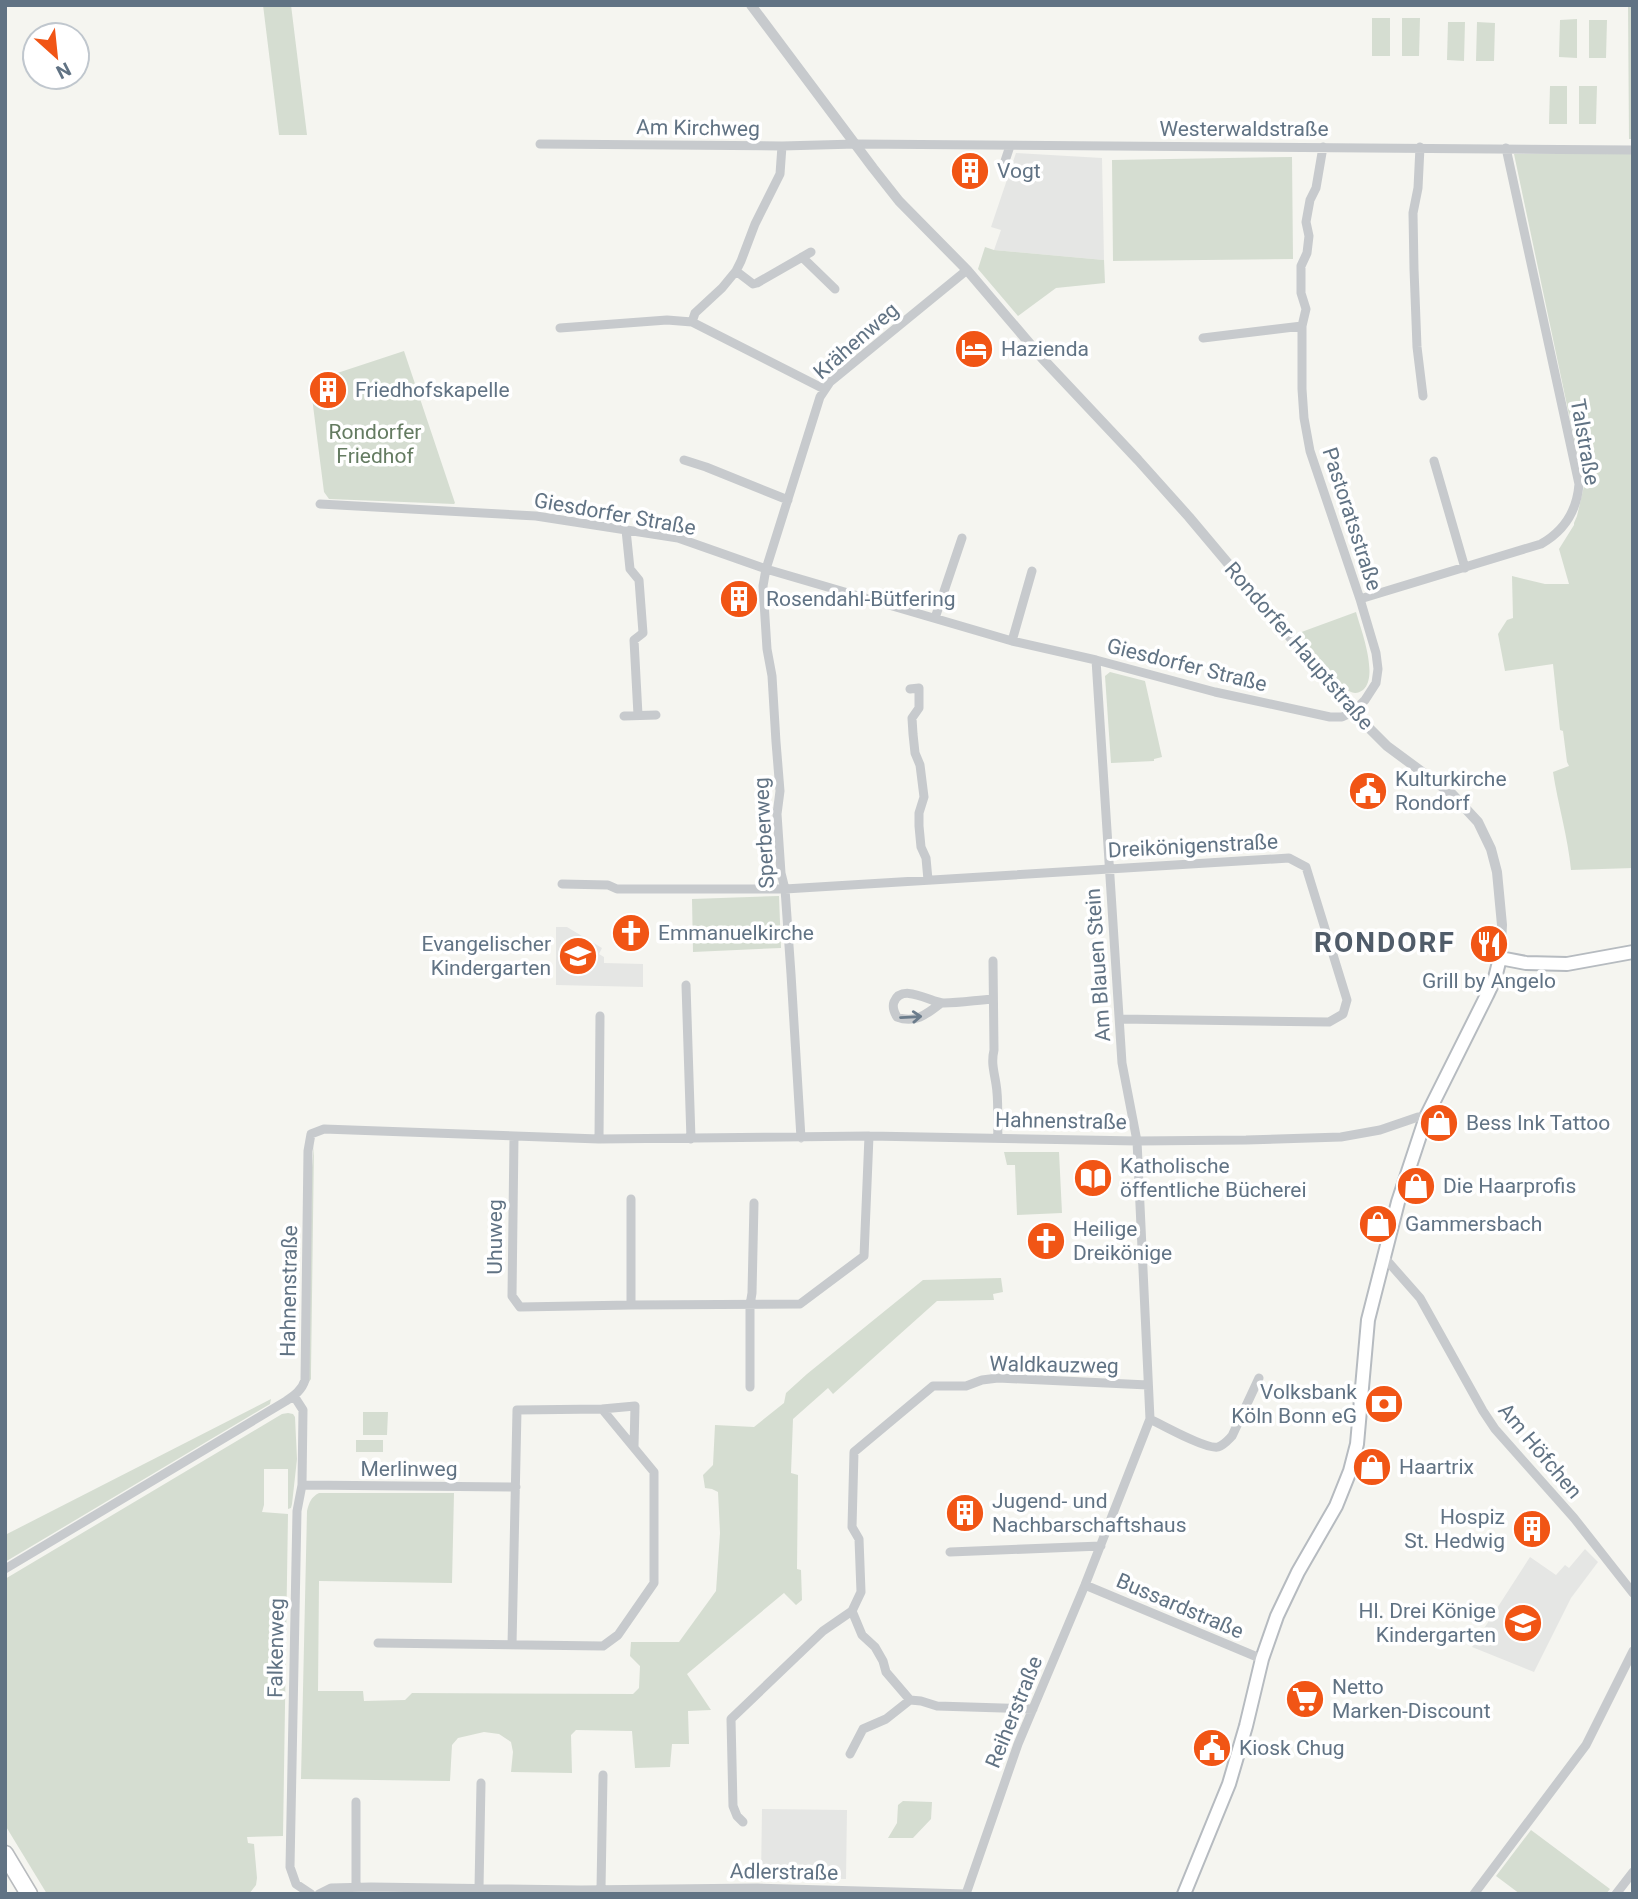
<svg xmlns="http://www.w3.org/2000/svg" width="1638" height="1899" font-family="Roboto,sans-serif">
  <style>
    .built { fill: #e5e6e4 }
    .green { fill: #d5ddd1 }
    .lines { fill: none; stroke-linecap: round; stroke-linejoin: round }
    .secondary-casing { stroke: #b6bbc0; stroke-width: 16 }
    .motorway-casing { stroke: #b8bbbe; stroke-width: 19 }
    .minor { stroke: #c7cacd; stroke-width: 9 }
    .tertiary { stroke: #c7cacd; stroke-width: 10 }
    .secondary { stroke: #fff; stroke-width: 12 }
    .motorway { stroke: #fff; stroke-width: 16 }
    .oneway { stroke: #6b7c8b }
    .labels { text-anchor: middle; stroke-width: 7; stroke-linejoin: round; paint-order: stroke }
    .street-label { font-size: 21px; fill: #617384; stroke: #fff }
    .poi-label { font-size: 21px; fill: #617384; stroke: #fff; text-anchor: start }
    .park-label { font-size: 21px; fill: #647b61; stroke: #fff }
    .district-label { font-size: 28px; font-weight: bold; letter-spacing: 2px; fill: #505c69; stroke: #fff }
  </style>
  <rect width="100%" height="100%" fill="#f5f5f0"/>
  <!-- built -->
  <path class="built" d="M 1016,153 L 1102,158 L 1104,260 L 994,250 L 1001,230 L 991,227 Z
    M 556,927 L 567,927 L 602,948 L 599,954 L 604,957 L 604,963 L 643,964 L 643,987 L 556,985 Z
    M 1585,1549 L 1598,1562 L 1571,1598 L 1534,1672 L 1472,1647 L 1530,1557 L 1556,1575 L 1565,1565 L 1569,1568 Z
    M 762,1809 L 847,1810 L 846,1879 L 761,1878 Z"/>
  <!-- green -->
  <path class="green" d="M 263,5 L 291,5 L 307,135 L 279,135 Z
    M 1633,5 L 1633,139 L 1629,139 L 1628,6 Z
    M 1372,18 L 1390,18 L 1390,56 L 1372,56 Z
    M 1402,18 L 1420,18 L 1419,56 L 1402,56 Z
    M 1577,19 L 1577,58 L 1559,57 L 1560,20 Z
    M 1589,20 L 1607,20 L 1606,58 L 1589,58 Z
    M 1448,22 L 1465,22 L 1464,61 L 1447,60 Z
    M 1477,22 L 1495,23 L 1494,61 L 1476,61 Z
    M 1550,86 L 1567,86 L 1567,124 L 1549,124 Z
    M 1579,86 L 1597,86 L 1596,124 L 1579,124 Z
    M 1633,153 L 1633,790 L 1631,793 L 1633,868 L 1571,870 C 1568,837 1558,805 1553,772 L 1569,766 L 1567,762 L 1563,731 L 1560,730 L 1553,664 L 1505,671 L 1498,634 L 1507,620 L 1513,618 L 1512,576 L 1545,584 L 1569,584 L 1559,549 L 1574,525 L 1574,523 L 1577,516 L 1584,486 L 1514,154 Z
    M 1292,157 L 1293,259 L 1113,261 L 1112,160 Z
    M 985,247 L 994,250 L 1104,260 L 1105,283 L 1056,288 L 1018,316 L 978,269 Z
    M 404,351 L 455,503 L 454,504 L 329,499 L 324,492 L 310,382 Z
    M 1356,612 C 1361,630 1379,676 1363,690 C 1357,694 1354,694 1347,690 L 1296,634 Z
    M 1110,672 L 1145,681 L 1162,757 L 1154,759 L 1154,761 L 1111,763 L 1105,676 Z
    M 779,896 L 781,948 L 693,952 L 692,899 Z
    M 314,1145 L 311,1372 L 311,1379 L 308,1383 L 312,1167 Z
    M 1004,1152 L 1059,1152 L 1062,1213 L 1017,1215 L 1015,1165 L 1007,1165 Z
    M 1001,1278 L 1003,1292 L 993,1294 L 994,1300 L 937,1301 L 833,1394 L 828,1388 L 793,1419 L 791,1473 L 798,1475 L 797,1569 L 801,1570 L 802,1600 L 796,1605 L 784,1593 L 687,1674 L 711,1710 L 688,1711 L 689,1744 L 672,1744 L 670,1767 L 635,1768 L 632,1731 L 576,1730 L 571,1735 L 572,1773 L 511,1772 L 513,1752 L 511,1742 L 499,1734 L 484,1732 L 458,1738 L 452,1745 L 450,1781 L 301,1779 L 307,1511 C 309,1503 311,1497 319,1493 L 454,1493 L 452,1583 L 319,1581 L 318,1691 L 363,1691 L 364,1701 L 405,1700 L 412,1693 L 633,1694 L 639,1688 L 640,1666 L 630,1656 L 631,1642 L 679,1642 L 716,1591 L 720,1533 L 718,1492 L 712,1489 L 705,1488 L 703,1475 L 713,1465 L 715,1425 L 754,1427 L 784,1403 L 786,1393 L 807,1374 L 923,1280 Z
    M 271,1399 L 270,1404 L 5,1562 L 5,1535 Z
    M 363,1412 L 388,1412 L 387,1435 L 363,1435 Z
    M 288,1413 L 293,1414 L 295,1417 L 297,1459 L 292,1504 L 291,1508 L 288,1509 L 288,1469 L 264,1469 L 264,1505 L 262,1512 L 288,1514 L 283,1836 L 247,1837 L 248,1843 L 254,1844 L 257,1878 L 256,1885 L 249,1894 L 47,1894 L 5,1825 L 5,1579 L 282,1414 Z
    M 356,1440 L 383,1440 L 383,1452 L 356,1452 Z
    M 903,1801 L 932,1802 L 931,1819 L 913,1838 L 888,1838 L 897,1823 L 898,1805 Z
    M 1531,1830 L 1610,1889 L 1606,1894 L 1520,1894 L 1496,1876 Z"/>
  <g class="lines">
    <!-- secondary casing -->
    <g class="secondary-casing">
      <path id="secondary" d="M 1184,1894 L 1229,1784 L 1246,1726 L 1262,1659 L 1277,1616 L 1298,1572 L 1336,1506 L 1350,1471 L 1357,1444 L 1368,1320 L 1398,1202 L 1426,1117 L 1487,995 L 1495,978 L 1500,958 L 1526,963 L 1567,964 L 1633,952"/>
    </g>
    <!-- motorway casing -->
    <g class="motorway-casing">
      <path id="motorway" d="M 5,1854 L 29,1894"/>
    </g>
    <!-- minor -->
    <path class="minor" d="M 540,144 L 782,146 L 856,144 L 1633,150
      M 1420,147 L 1418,188 L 1413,213 L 1414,269 L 1417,347 L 1423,396
      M 1005,161 L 1010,146
      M 802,257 L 835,289
      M 736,271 L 753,284 L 757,283 L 811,252
      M 692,322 L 695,313 L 722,288 L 736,271 L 741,261 L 755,224 L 780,174 L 782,146
      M 560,328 L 667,320 L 692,322 L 824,389
      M 1203,338 L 1302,326
      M 684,460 L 706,467 L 788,500
      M 1434,461 L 1465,568
      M 320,504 L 536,516 L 678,538 L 766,569 L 1012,641 L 1096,660 L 1215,692 L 1330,717 L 1342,717 L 1353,712 L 1365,700 L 1376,683 L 1378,669 L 1376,653 L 1360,599 L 1310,451 L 1304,418 L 1302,389 L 1302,326 L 1306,309 L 1301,293 L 1301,266 L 1307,253 L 1309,236 L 1306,222 L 1310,200 L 1316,188 L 1323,147
      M 626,530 L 630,569 L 639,580 L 643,633 L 634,640 L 638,715
      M 1360,599 L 1541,544 C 1564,531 1577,510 1579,484 L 1506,148
      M 935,618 L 962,538
      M 1012,641 L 1032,571
      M 910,689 L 919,688 L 919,708 L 912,718 L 913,734 L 915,753 L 920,765 L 924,797 L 919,813 L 919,826 L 921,847 L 926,858 L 928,880
      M 624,716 L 656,715
      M 562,884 L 608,885 L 617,889 L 785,889 L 1289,858 L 1306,867 L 1347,1000 L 1343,1014 L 1329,1022 L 1120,1019
      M 993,961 L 994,1050 C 991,1063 994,1071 996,1084 C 999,1101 997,1120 998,1137
      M 686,985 L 691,1139
      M 941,1003 C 927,1014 915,1024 897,1017 C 894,1012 892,1007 894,1002 C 902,982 932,1003 944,1003 C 960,1003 977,1000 993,999
      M 514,1137 L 512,1296 L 520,1307 L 631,1305 L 800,1304 L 864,1256 L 869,1136
      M 801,1138 L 791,974 L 785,889 L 781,873 L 777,814 L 780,791 L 776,742 L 772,676 L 767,649 L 763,586 L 766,569 L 820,397 L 830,382 L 967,270
      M 599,1139 L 600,1016
      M 631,1199 L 631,1305
      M 1383,1256 L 1420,1298 L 1483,1411 L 1495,1429 L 1574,1518 L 1633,1593
      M 750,1387 L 750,1305 L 752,1293 L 754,1203
      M 294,1396 L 303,1410 L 302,1485 L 297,1511 L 290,1867 L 296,1884 L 311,1894
      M 1150,1419 C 1162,1425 1207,1450 1218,1447 C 1224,1445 1228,1440 1232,1436 L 1259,1378
      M 302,1485 L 516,1487
      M 950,1552 L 1101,1546
      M 5,1569 L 286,1401 C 295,1395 302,1390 305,1380 L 308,1151 L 311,1134 L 324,1129 L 599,1139 L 869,1136 L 1137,1141 L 1246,1140 L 1341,1137 L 1380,1130 L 1418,1117 L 1426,1117
      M 1085,1585 L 1262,1659
      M 852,1611 L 862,1635 L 875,1647 L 883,1661 L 886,1672 L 910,1700 L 921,1701 L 937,1706 L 1033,1709
      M 378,1643 L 603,1646 L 618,1635 L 654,1583 L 654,1472 L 602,1409
      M 512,1645 L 517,1410 L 602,1409 L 635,1406 L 634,1446
      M 850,1754 L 863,1729 L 886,1719 L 910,1700
      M 743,1822 L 737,1816 L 733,1806 L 731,1719 L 823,1631 L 852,1611 L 861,1592 L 859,1539 L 852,1527 L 854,1452 L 933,1386 L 966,1386 L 982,1380 L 998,1378 L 1148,1385
      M 356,1887 L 356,1802
      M 479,1888 L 481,1783
      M 601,1889 L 603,1775
      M 319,1894 L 331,1888 L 371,1887 L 581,1890 L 757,1888 L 967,1894
      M 966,1894 L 1018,1744 L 1085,1585 L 1150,1419 L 1137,1141 L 1122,1063 L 1096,660
      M 1474,1894 L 1586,1745 L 1633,1651
      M 1616,1894 L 1633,1872"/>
    <!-- tertiary -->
    <path class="tertiary" d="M 751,5 L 873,168 L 899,201 L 967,270 L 1042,358 L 1138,460 L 1189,517 L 1353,712 L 1387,746 L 1452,794 L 1478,822 L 1491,849 L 1497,872 L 1502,925 L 1500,958"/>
    <!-- secondary -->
    <use href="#secondary" class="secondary"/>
    <!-- motorway -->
    <use href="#motorway" class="motorway"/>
  </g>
  <!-- one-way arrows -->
  <defs><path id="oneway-shaft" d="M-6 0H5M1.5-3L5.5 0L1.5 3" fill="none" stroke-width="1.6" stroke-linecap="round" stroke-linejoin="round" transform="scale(1.75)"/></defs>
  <use class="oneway" href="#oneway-shaft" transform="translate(911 1017) rotate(-3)"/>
  <!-- icons -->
  <defs>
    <g id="building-disc" transform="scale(2.0125)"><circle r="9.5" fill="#f15515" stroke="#fff"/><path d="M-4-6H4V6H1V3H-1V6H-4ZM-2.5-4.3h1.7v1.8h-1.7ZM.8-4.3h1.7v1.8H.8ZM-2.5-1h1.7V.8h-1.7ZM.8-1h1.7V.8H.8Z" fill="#fff"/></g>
    <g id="hotel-disc" transform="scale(2.0125)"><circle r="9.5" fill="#f15515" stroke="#fff"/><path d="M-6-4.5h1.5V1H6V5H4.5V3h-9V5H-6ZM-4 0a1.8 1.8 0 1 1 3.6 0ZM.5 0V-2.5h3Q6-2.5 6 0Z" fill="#fff"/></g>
    <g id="civic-disc" transform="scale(2.0125)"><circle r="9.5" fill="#f15515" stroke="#fff"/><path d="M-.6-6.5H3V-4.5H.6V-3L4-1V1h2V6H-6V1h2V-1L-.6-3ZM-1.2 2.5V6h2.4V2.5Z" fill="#fff"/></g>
    <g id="church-disc" transform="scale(2.0125)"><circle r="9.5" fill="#f15515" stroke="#fff"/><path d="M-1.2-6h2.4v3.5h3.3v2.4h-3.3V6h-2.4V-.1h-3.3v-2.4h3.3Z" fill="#fff"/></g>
    <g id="restaurant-disc" transform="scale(2.0125)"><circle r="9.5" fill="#f15515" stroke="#fff"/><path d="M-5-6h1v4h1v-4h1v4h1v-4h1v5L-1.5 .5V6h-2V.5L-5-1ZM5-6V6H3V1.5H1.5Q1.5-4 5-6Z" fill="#fff"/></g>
    <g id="school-disc" transform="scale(2.0125)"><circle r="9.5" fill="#f15515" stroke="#fff"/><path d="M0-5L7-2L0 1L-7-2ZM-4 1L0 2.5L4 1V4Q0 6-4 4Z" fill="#fff"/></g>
    <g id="shop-disc" transform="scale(2.0125)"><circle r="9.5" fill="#f15515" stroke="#fff"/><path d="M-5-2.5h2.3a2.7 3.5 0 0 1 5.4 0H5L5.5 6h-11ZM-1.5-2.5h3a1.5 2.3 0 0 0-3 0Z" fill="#fff"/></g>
    <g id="library-disc" transform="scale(2.0125)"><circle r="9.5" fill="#f15515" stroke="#fff"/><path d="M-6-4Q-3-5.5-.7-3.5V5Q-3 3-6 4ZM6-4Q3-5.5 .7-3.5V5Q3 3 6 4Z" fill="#fff"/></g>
    <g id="bank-disc" transform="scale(2.0125)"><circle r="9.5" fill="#f15515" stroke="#fff"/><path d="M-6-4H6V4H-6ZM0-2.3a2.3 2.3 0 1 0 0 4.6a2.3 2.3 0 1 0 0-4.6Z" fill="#fff"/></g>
    <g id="supermarket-disc" transform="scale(2.0125)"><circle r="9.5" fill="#f15515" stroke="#fff"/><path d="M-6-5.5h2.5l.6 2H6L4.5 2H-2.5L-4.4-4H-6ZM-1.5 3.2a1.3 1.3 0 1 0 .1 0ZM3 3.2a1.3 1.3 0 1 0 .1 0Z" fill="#fff"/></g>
  </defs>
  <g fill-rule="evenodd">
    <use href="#building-disc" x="970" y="171"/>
    <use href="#hotel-disc" x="974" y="349"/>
    <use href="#building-disc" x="328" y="390"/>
    <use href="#building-disc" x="739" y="599"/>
    <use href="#civic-disc" x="1368" y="791"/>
    <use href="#church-disc" x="631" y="933"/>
    <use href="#restaurant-disc" x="1489" y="944"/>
    <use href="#school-disc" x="578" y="956"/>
    <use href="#shop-disc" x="1439" y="1123"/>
    <use href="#library-disc" x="1093" y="1178"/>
    <use href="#shop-disc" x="1416" y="1186"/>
    <use href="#shop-disc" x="1378" y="1224"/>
    <use href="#church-disc" x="1046" y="1241"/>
    <use href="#bank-disc" x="1384" y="1404"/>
    <use href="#shop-disc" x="1372" y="1467"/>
    <use href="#building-disc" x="965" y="1513"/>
    <use href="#building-disc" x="1532" y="1529"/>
    <use href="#school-disc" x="1523" y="1623"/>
    <use href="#supermarket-disc" x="1305" y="1699"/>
    <use href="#civic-disc" x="1212" y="1748"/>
  </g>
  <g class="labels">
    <!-- street labels -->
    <g class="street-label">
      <text transform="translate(698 128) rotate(1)" y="7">Am Kirchweg</text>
      <text x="1244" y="136">Westerwaldstraße</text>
      <text transform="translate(856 341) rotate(-41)" y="7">Krähenweg</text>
      <text transform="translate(1585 442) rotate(80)" y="7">Talstraße</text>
      <text transform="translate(615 514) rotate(10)" y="7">Giesdorfer Straße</text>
      <text transform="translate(1352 519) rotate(72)" y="7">Pastoratsstraße</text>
      <text transform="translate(1299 646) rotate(49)" y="7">Rondorfer Hauptstraße</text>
      <text transform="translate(1187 665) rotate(14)" y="7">Giesdorfer Straße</text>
      <text transform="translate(764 833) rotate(-93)" y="7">Sperberweg</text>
      <text transform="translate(1193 846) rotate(-3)" y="7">Dreikönigenstraße</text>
      <text transform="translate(1098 965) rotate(-94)" y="7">Am Blauen Stein</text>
      <text transform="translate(1061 1121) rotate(1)" y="7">Hahnenstraße</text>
      <text transform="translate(495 1237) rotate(-90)" y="7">Uhuweg</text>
      <text transform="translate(289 1291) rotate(-89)" y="7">Hahnenstraße</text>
      <text transform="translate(1054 1365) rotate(1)" y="7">Waldkauzweg</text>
      <text transform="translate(1540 1451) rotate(50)" y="7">Am Höfchen</text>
      <text x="409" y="1476">Merlinweg</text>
      <text transform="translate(1180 1606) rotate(23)" y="7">Bussardstraße</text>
      <text transform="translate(276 1648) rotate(-89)" y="7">Falkenweg</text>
      <text transform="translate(1014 1712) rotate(-68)" y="7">Reiherstraße</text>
      <text transform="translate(784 1872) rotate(1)" y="7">Adlerstraße</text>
    </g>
    <!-- poi labels -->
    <g class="poi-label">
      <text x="997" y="178">Vogt</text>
      <text x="1001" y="356">Hazienda</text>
      <text x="355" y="397">Friedhofskapelle</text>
      <text x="766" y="606">Rosendahl-Bütfering</text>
      <text x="1395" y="786">Kulturkirche<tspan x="1395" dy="24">Rondorf</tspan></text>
      <text x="658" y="940">Emmanuelkirche</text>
      <text x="551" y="951" text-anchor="end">Evangelischer<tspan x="551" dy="24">Kindergarten</tspan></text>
      <text x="1489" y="988" text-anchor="middle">Grill by Angelo</text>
      <text x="1466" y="1130">Bess Ink Tattoo</text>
      <text x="1120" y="1173">Katholische<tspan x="1120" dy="24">öffentliche Bücherei</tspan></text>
      <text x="1443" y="1193">Die Haarprofis</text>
      <text x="1405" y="1231">Gammersbach</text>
      <text x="1073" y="1236">Heilige<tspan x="1073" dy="24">Dreikönige</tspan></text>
      <text x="1357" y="1399" text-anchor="end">Volksbank<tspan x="1357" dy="24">Köln Bonn eG</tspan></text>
      <text x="1399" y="1474">Haartrix</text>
      <text x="992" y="1508">Jugend- und<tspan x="992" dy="24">Nachbarschaftshaus</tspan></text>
      <text x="1505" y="1524" text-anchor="end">Hospiz<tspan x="1505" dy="24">St. Hedwig</tspan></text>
      <text x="1496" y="1618" text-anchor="end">Hl. Drei Könige<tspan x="1496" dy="24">Kindergarten</tspan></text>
      <text x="1332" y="1694">Netto<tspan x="1332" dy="24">Marken-Discount</tspan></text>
      <text x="1239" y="1755">Kiosk Chug</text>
    </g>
    <!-- park labels -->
    <g class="park-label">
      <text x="375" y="439">Rondorfer<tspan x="375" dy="24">Friedhof</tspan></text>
    </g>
    <!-- district labels -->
    <g class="district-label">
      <text x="1385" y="952">RONDORF</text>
    </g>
  </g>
  <!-- border -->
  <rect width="1638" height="1899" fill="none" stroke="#617384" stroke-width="14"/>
  <!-- north arrow -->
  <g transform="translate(56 56) rotate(153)"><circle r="33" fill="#ffffff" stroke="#c0c7ce" stroke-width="2"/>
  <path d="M0-5L12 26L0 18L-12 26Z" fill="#f15515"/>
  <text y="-10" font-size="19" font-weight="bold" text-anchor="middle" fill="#617384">N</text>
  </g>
</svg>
